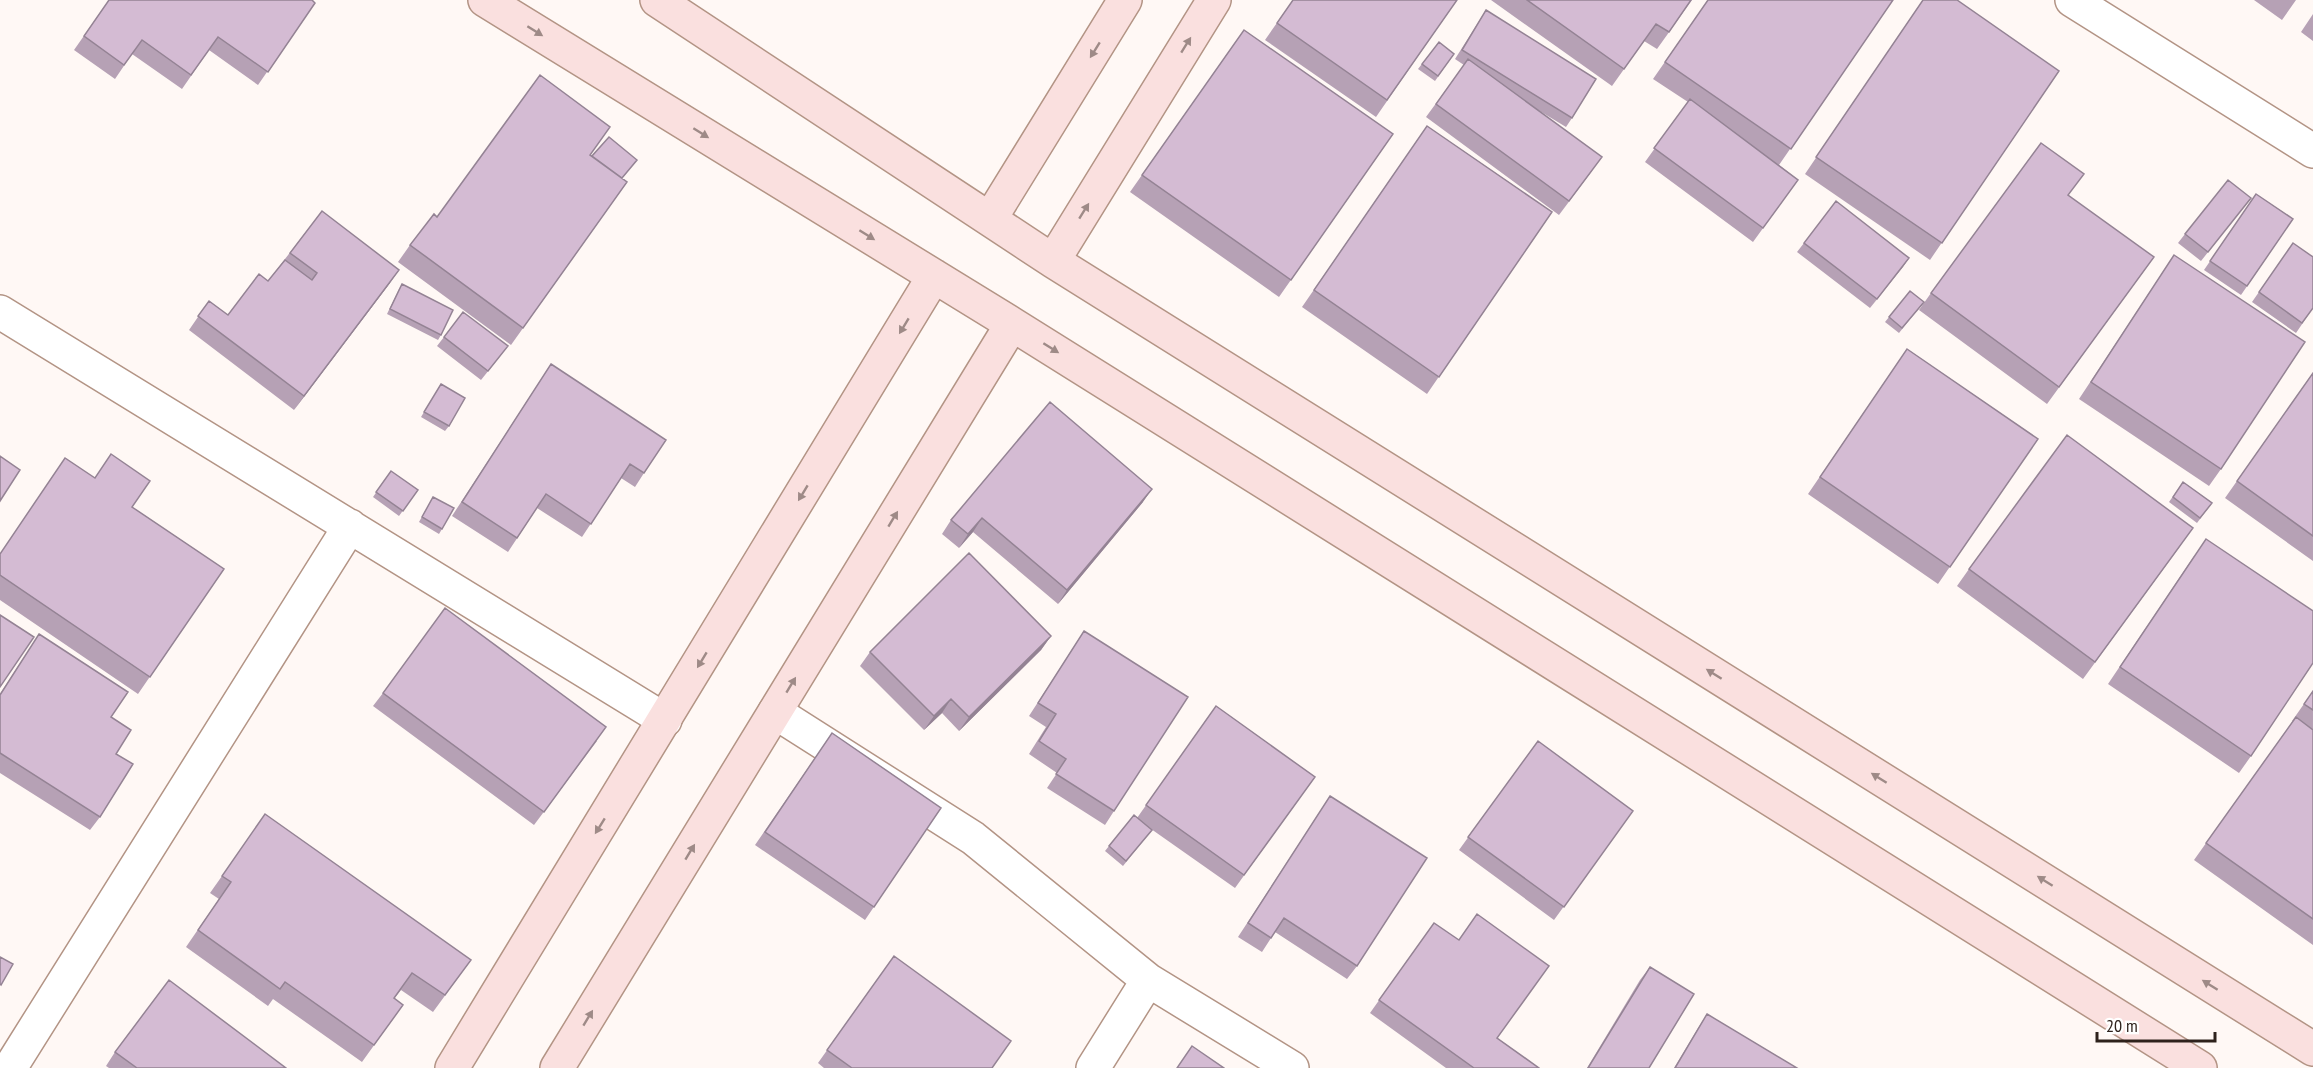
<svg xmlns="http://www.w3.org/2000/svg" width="2313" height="1068" font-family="'PT Sans Narrow',sans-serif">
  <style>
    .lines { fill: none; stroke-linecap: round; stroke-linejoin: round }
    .street-casing { stroke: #b39485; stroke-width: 36 }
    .secondary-casing { stroke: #b39485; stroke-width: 36 }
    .street { stroke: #fff; stroke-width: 33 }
    .secondary { stroke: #fae0df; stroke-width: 33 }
    .wall { fill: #b6a1b5 }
    .shaded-wall { fill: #948394 }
    .building { fill: #d4bbd3; stroke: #948394; stroke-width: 1.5 }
    .oneway { fill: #9e8a87 }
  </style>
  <rect width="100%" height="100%" fill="#fff8f5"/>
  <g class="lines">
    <!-- street casing -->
    <g class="street-casing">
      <path id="street" d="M 2072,0 L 2313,151
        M 0,312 L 665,720
        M 775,712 L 973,838 L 1148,980 L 1292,1068
        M 10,1068 L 350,526
        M 1093,1068 L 1148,980"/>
    </g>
    <!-- secondary casing -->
    <g class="secondary-casing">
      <path id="secondary" d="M 485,0 L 1012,324 L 2200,1068
        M 657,0 L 1053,261 L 2313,1049
        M 990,219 L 1125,0
        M 1053,261 L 1214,0
        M 452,1068 L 934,276
        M 557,1068 L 1012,324"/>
    </g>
    <!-- street -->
    <use href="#street" class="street"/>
    <!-- secondary -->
    <use href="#secondary" class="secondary"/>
  </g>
  <!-- wall -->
  <path class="wall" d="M 109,0 L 315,3 L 258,85 L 209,50 L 182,89 L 132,54 L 115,79 L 74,50 Z
    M 1293,0 L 1457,0 L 1376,117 L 1265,40 Z
    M 1491,0 L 1692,0 L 1657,49 L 1644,41 L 1612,86 Z
    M 1708,0 L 1893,0 L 1779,165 L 1798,180 L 1753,242 L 1645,162 L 1688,102 L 1653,79 Z
    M 1923,0 L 2059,71 L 1930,260 L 1805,174 Z
    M 2254,0 L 2296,0 L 2282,20 Z
    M 1486,10 L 1572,118 L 1566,127 L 1538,110 L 1592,171 L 1559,215 L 1426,117 L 1464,65 L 1455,59 Z
    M 2313,14 L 2313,41 L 2301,32 Z
    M 1244,30 L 1393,134 L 1279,297 L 1130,192 Z
    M 1439,42 L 1454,54 L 1435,81 L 1418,69 Z
    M 1427,126 L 1552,212 L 1427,394 L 1302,307 Z
    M 590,155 L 592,156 L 637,160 L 622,178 L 627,182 L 511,345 L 398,262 L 410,245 L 437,217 Z
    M 2256,194 L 2293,219 L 2241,295 L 2204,270 Z
    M 2244,207 L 2201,261 L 2178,243 L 2185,234 Z
    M 322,211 L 390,283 L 294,410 L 189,330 L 209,301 L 228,315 L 268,281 Z
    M 1804,243 L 1909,258 L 1870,308 L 1797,252 Z
    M 2293,243 L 2313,308 L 2296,333 L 2252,302 Z
    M 2174,255 L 2221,469 L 2209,486 L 2079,399 Z
    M 2154,257 L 2047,404 L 1919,310 L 1931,293 Z
    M 402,284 L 441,335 L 438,340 L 387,314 L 399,289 Z
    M 1910,291 L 1924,302 L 1899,333 L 1885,322 Z
    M 444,337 L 501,355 L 481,380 L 437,346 Z
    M 1907,349 L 2038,439 L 1938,584 L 1808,494 Z
    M 551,364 L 644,473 L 635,487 L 621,478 L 582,537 L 537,508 L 508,552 L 452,516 Z
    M 2313,373 L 2313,561 L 2225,498 Z
    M 441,384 L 449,426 L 445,431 L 421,417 Z
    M 391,471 L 418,490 L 399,516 L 373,497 Z
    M 2183,482 L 2212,503 L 2197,523 L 2169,502 Z
    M 433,497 L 442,529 L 439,534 L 419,522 Z
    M 1143,502 L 1058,604 L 973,532 L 959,548 L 942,534 L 951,520 Z
    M 132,507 L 224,569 L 138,694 L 0,600 L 0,554 Z
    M 2181,545 L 2083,679 L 1957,586 L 1969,569 Z
    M 2194,556 L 2251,756 L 2239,773 L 2108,684 Z
    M 1084,631 L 1114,811 L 1105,825 L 1047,788 L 1057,773 L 1029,754 L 1046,727 L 1029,716 Z
    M 39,634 L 111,717 L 116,754 L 100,817 L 90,830 L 0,773 L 0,694 Z
    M 1051,636 L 1041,650 L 959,731 L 942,713 L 924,730 L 860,666 L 870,652 Z
    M 2313,691 L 2313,945 L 2194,860 L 2293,721 L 2292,721 Z
    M 383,693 L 597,741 L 534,825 L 373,706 Z
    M 1216,706 L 1315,777 L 1235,888 L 1144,824 L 1152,830 L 1123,866 L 1105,851 L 1109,846 L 1137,818 Z
    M 832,733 L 941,808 L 865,920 L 755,845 Z
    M 1538,741 L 1633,811 L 1554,920 L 1459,850 Z
    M 1330,796 L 1357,966 L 1347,979 L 1275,932 L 1262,952 L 1238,937 Z
    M 222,876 L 471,960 L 433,1012 L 401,990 L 394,999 L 403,1005 L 362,1062 L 273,999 L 268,1006 L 186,947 L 219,899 L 210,893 Z
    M 1434,923 L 1497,1038 L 1539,1068 L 1446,1068 L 1370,1013 Z
    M 894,956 L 992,1068 L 824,1068 L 818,1063 Z
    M 1650,967 L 1649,1068 L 1587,1068 L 1640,980 Z
    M 1707,1014 L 1797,1068 L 1674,1068 L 1698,1028 Z
    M 115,1052 L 286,1068 L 109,1068 L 106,1066 Z"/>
  <!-- shaded-wall -->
  <path class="shaded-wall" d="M 1909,258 L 1903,267 L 1870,308 L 1877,299 Z
    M 399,270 L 390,283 L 294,410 L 304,396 Z
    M 1152,489 L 1143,502 L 1058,604 L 1067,590 Z
    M 982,518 L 973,532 L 959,548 L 968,534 Z
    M 1051,636 L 1041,650 L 959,731 L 969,717 Z
    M 951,699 L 942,713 L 924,730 L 934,716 Z"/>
  <!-- building -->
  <path class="building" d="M 109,0 L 312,0 L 315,3 L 268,72 L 218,37 L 191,75 L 142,40 L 124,65 L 84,36 Z
    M 1293,0 L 1457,0 L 1387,100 L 1277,23 Z
    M 1527,0 L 1691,0 L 1669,32 L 1656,24 L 1624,69 Z
    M 1708,0 L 1893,0 L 1791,149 L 1665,62 Z
    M 1923,0 L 1957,0 L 2059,71 L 1942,243 L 1816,157 Z
    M 1486,10 L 1596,79 L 1572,118 L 1462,50 Z
    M 1244,30 L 1393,134 L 1291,280 L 1142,175 Z
    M 1439,42 L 1454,54 L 1438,76 L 1422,64 Z
    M 1468,59 L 1602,157 L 1569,201 L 1436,104 Z
    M 540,75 L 610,127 L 590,155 L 627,182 L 523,328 L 410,245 L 434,214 L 437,217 Z
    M 1690,99 L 1798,180 L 1763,228 L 1654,148 Z
    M 1427,126 L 1552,212 L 1439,377 L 1314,290 Z
    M 609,137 L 637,160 L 622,178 L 592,156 Z
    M 2041,143 L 2084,174 L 2068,195 L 2154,257 L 2059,387 L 1931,293 Z
    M 2228,180 L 2251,198 L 2208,252 L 2185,234 Z
    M 2256,194 L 2293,219 L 2247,286 L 2210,261 Z
    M 1836,201 L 1909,258 L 1877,299 L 1804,243 Z
    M 322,211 L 399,270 L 304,396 L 198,316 L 209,301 L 228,315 L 259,274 L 268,281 L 285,260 L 312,280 L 317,273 L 290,253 Z
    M 2293,243 L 2313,257 L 2313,308 L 2302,323 L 2259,292 Z
    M 2174,255 L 2305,342 L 2221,469 L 2091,382 Z
    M 402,284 L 453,310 L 441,335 L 390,309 Z
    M 1910,291 L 1924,302 L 1902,328 L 1889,317 Z
    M 463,312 L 508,346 L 488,371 L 444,337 Z
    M 1907,349 L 2038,439 L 1950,567 L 1820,477 Z
    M 551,364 L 666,440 L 644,473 L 630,464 L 591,524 L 546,494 L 517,538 L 462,502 Z
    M 2313,373 L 2313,536 L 2237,481 Z
    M 441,384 L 465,398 L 449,426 L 424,412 Z
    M 1050,402 L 1152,489 L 1067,590 L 982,518 L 968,534 L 951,520 Z
    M 2067,435 L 2193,528 L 2095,662 L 1969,569 Z
    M 111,454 L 150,481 L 132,507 L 224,569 L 150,677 L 0,575 L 0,554 L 65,458 L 95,478 Z
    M 0,456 L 20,470 L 0,501 Z
    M 391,471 L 418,490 L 403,511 L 376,492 Z
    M 2183,482 L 2212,503 L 2200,518 L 2173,497 Z
    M 433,497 L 454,508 L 442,529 L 422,517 Z
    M 2206,539 L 2313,611 L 2313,663 L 2251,756 L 2120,667 Z
    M 969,553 L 1051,636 L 969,717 L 951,699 L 934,716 L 870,652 Z
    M 445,608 L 606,727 L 544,812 L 383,693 Z
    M 0,615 L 34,637 L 0,687 Z
    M 1084,631 L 1188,697 L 1114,811 L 1056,774 L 1066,759 L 1039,741 L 1056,714 L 1038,703 Z
    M 39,634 L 128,692 L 111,717 L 131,730 L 116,754 L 133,764 L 100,817 L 0,753 L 0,695 Z
    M 2313,691 L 2313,710 L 2304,704 Z
    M 1216,706 L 1315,777 L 1244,875 L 1146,805 Z
    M 2296,717 L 2313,730 L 2313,919 L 2206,843 Z
    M 832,733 L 941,808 L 874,907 L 765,832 Z
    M 1538,741 L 1633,811 L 1564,907 L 1468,837 Z
    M 1330,796 L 1427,858 L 1357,966 L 1284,918 L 1271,938 L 1248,923 Z
    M 265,814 L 471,960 L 445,995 L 412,973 L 394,998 L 403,1005 L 374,1045 L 285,982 L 280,989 L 198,930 L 231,882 L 222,876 Z
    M 1134,815 L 1152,830 L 1126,861 L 1109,846 Z
    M 1477,914 L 1549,966 L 1497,1038 L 1539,1068 L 1474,1068 L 1379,1000 L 1434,923 L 1459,940 Z
    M 894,956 L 1011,1041 L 992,1068 L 852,1068 L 827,1050 Z
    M 0,957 L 13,964 L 1,985 L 0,984 Z
    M 1650,967 L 1694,994 L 1649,1068 L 1588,1068 Z
    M 169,980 L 286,1068 L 137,1068 L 115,1052 Z
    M 1707,1014 L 1797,1068 L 1675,1068 Z
    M 1192,1046 L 1224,1068 L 1177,1068 Z"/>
  <!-- one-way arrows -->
  <defs><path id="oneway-solid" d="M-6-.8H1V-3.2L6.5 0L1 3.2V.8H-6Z" transform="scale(1.5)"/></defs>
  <g class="oneway">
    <use href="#oneway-solid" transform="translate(535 31) rotate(32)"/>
    <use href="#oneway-solid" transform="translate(1186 45) rotate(-58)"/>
    <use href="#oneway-solid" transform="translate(1095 50) rotate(122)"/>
    <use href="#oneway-solid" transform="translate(701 133) rotate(32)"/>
    <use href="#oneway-solid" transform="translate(1084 211) rotate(-58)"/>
    <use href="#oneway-solid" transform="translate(867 235) rotate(32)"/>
    <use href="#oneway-solid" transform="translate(904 326) rotate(121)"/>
    <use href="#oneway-solid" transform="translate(1051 348) rotate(32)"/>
    <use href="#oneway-solid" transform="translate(803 493) rotate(121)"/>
    <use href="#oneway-solid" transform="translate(893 519) rotate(-59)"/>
    <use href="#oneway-solid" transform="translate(702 660) rotate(121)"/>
    <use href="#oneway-solid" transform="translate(1714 674) rotate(-148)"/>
    <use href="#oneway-solid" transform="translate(791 685) rotate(-59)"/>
    <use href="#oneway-solid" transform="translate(1879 778) rotate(-148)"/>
    <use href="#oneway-solid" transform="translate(600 826) rotate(122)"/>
    <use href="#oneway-solid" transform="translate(690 852) rotate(-59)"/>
    <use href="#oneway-solid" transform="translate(2045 881) rotate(-148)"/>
    <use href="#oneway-solid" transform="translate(2210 985) rotate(-148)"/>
    <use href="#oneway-solid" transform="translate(588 1018) rotate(-59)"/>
  </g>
  <!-- scale -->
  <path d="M2097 1032v9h118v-9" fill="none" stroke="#2e221c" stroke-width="3"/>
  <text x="2106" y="1032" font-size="18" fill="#2e221c" stroke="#ffffff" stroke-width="4.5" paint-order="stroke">20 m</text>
</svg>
